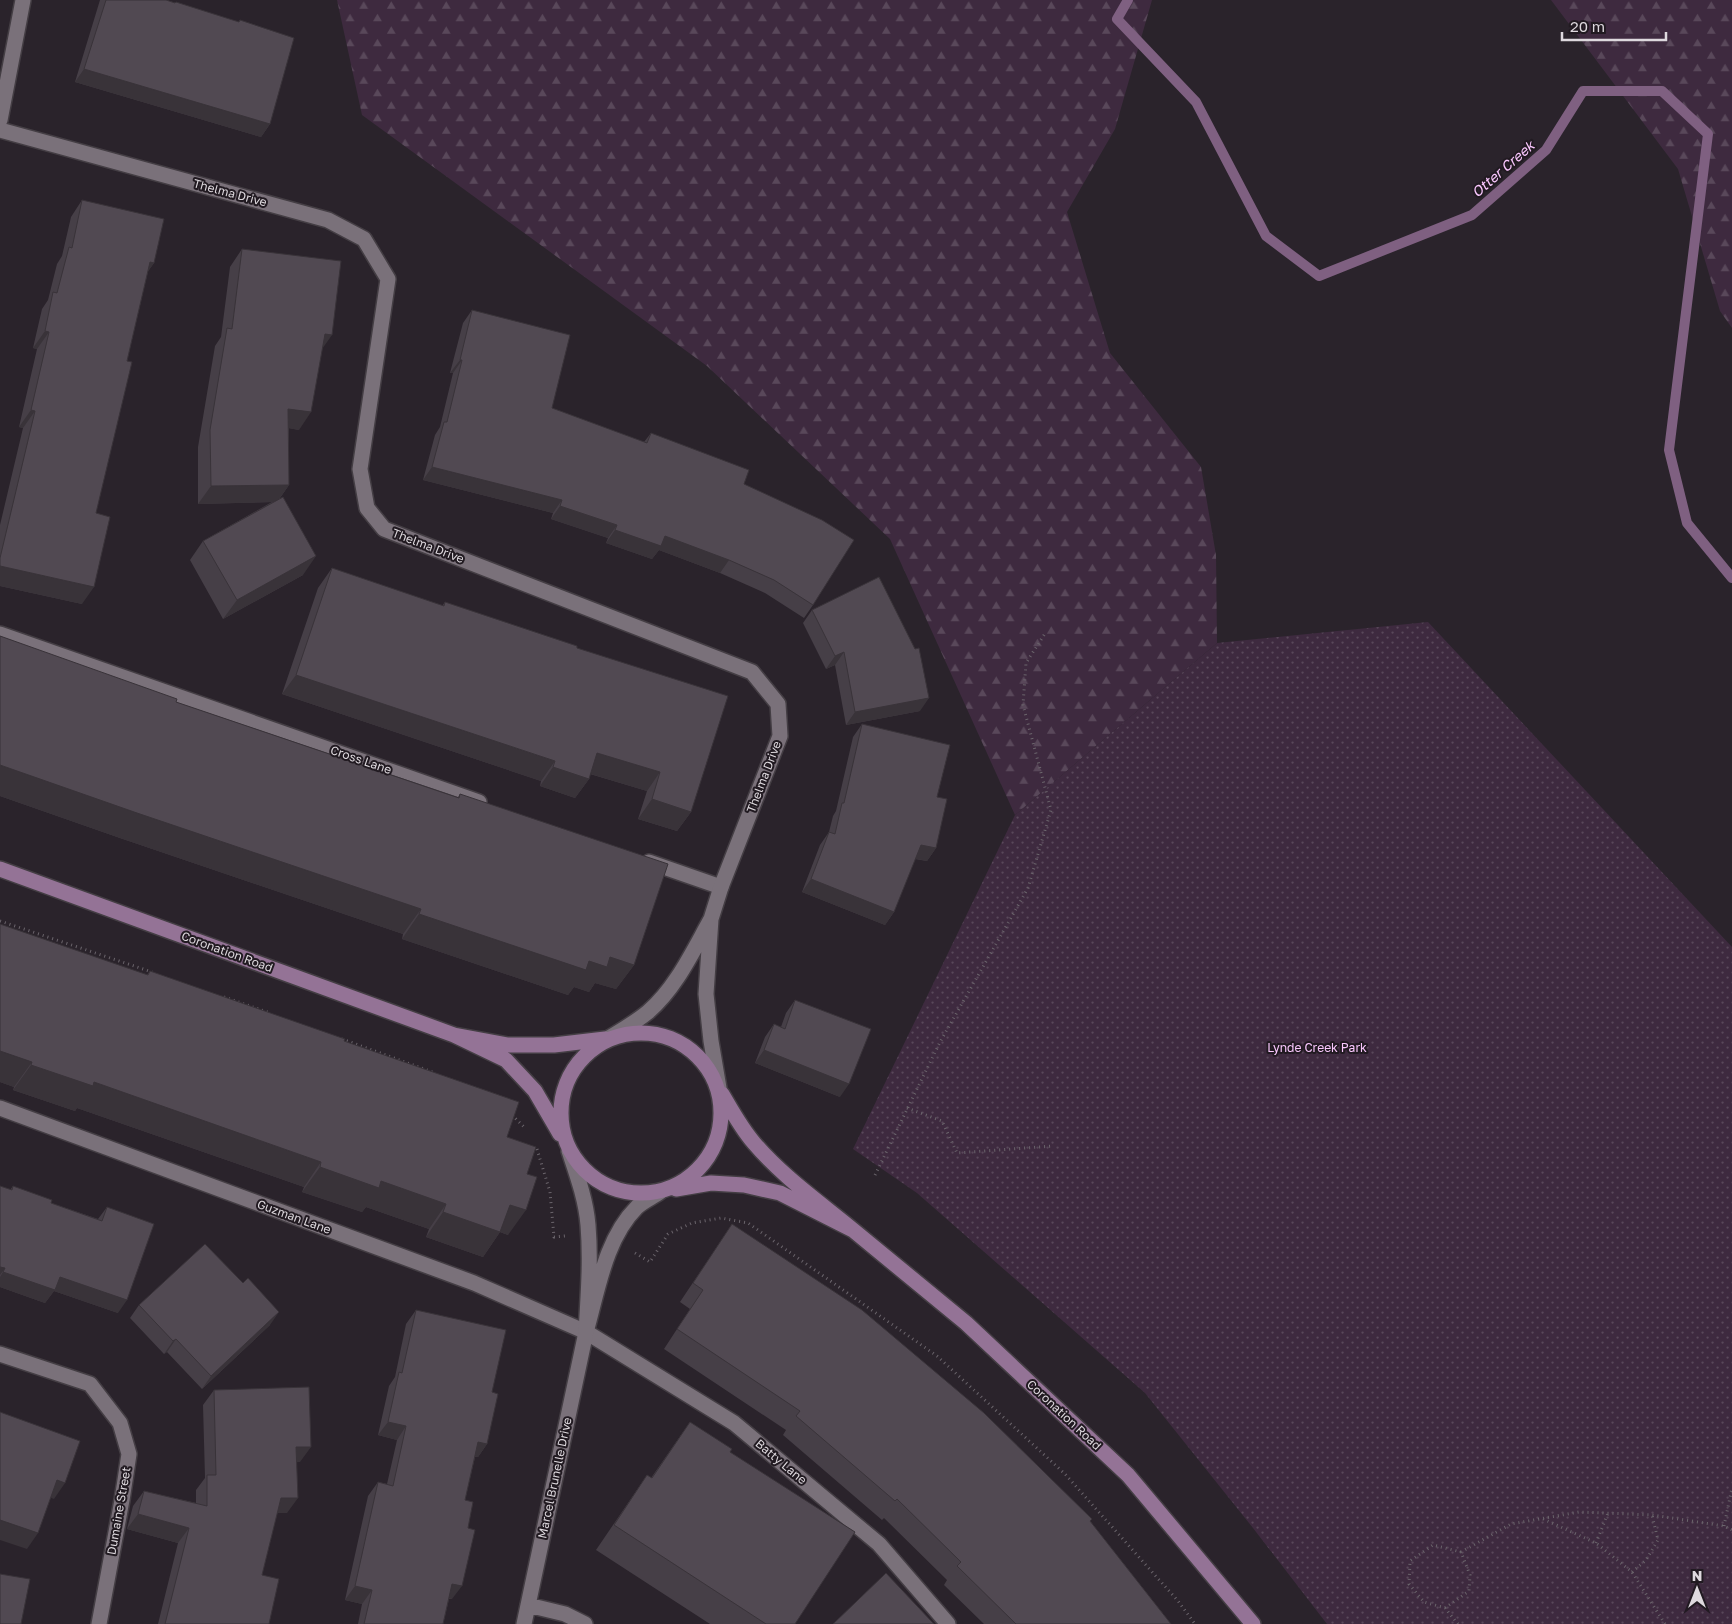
<svg xmlns="http://www.w3.org/2000/svg" width="1732" height="1624" font-family="'Golos Text',sans-serif">
  <style>
    .forest { fill: url(#forest-firs) }
    .park { fill: url(#park-dots) }
    .lines { fill: none; stroke-linecap: round; stroke-linejoin: round }
    .stream { stroke: #7f6081; stroke-width: 10 }
    .lane-casing { stroke: #443e44; stroke-width: 18 }
    .street-casing { stroke: #443e44; stroke-width: 18 }
    .secondary-casing { stroke: #443e44; stroke-width: 18 }
    .path { stroke: #6b656c; stroke-width: 3; stroke-dasharray: 1 4; stroke-linecap: butt }
    .lane { stroke: #7a717a; stroke-width: 15 }
    .street { stroke: #7a717a; stroke-width: 15 }
    .secondary { stroke: #947396; stroke-width: 15 }
    .wall { fill: #463f47 }
    .shaded-wall { fill: #393339 }
    .building { fill: #514952; stroke: #393339 }
    .labels { text-anchor: middle; stroke-width: 4; stroke-linejoin: round; paint-order: stroke }
    .street-label { font-size: 12px; fill: #ded9de; stroke: #211a21 }
    .park-label { font-size: 12px; fill: #fac7fe; stroke: #211a21 }
    .water-label { font-size: 14px; font-style: italic; fill: #fbc8ff; stroke: #211a21 }
  </style>
  <defs>
    <pattern id="forest-firs" width="22" height="20" patternUnits="userSpaceOnUse" patternTransform="scale(1.25)"><rect width="22" height="20" fill="#3e2a3f"/><path d="M5 1l3.5 6h-7zM16 11l3.5 6h-7z" fill="#59485a"/></pattern>
    <pattern id="park-dots" width="8" height="8" patternUnits="userSpaceOnUse" patternTransform="scale(1.25)"><rect width="8" height="8" fill="#3e2a3f"/><path d="M2 2h.1M6 6h.1" fill="none" stroke="#59485a" stroke-width="1.8" stroke-linecap="round"/></pattern>
  </defs>
  <rect width="100%" height="100%" fill="#2a232b"/>
  <!-- forest -->
  <path class="forest" d="M 337,0 L 1152,0 L 1115,129 L 1067,212 L 1110,353 L 1201,467 L 1216,555 L 1217,643 L 1015,815 L 890,539 L 707,366 L 362,115 Z
    M 1551,0 L 1732,0 L 1732,328 L 1720,311 L 1678,169 Z"/>
  <!-- park -->
  <path class="park" d="M 1428,622 L 1732,947 L 1732,1624 L 1327,1624 L 1253,1528 L 1145,1393 L 917,1193 L 853,1149 L 1015,815 L 1217,643 Z"/>
  <g class="lines">
    <!-- stream -->
    <path class="stream" d="M 1128,0 L 1117,19 L 1196,102 L 1266,236 L 1319,276 L 1472,215 L 1546,150 L 1583,91 L 1662,91 L 1708,134 L 1669,450 L 1687,523 L 1732,578"/>
    <!-- lane casing -->
    <g class="lane-casing">
      <path id="lane" d="M 0,634 L 479,802
        M 649,862 L 721,887
        M 0,1108 L 474,1283 L 586,1332 L 734,1423 L 879,1544 L 948,1624"/>
    </g>
    <!-- street casing -->
    <g class="street-casing">
      <path id="street" d="M 0,120 L 23,0
        M 0,130 L 328,220 L 364,239 L 388,279 L 360,469 L 367,508 L 384,529 L 752,672 L 778,704 L 780,736 L 721,887 L 711,919
        M 609,1038 C 622,1030 636,1022 648,1012 C 676,988 693,951 711,919 L 706,994 L 711,1041 L 719,1088
        M 569,1151 C 577,1175 586,1200 588,1225 C 591,1261 588,1297 586,1332 C 598,1290 605,1239 637,1207 C 644,1201 653,1197 660,1192
        M 0,1354 L 90,1384 L 120,1423 L 129,1454 L 122,1500 L 99,1624
        M 528,1605 L 565,1614 L 585,1624
        M 524,1624 L 586,1332"/>
    </g>
    <!-- secondary casing -->
    <g class="secondary-casing">
      <path id="secondary" d="M 0,869 L 454,1035
        M561 1113a80 80 0 1 1 160 0a80 80 0 1 1-160 0Z
        M 560,1134 L 535,1091 L 506,1060 L 454,1035 L 508,1045 L 554,1045 L 605,1039
        M 676,1189 L 711,1183 L 744,1185 L 780,1193 L 853,1230 C 819,1202 782,1176 754,1143 C 741,1128 732,1111 722,1094
        M 853,1230 L 966,1323 L 1128,1475 L 1253,1624"/>
    </g>
    <!-- path -->
    <path class="path" d="M 0,921 L 152,972
      M 224,997 L 270,1013
      M 342,1039 L 435,1073
      M 907,1108 L 942,1121 L 957,1153 L 1053,1146
      M 512,1115 L 525,1128
      M 537,1149 L 550,1192 L 554,1237 L 565,1236
      M 875,1175 L 940,1042 L 1028,888 L 1051,810 L 1023,705 L 1026,663 L 1046,632
      M 635,1253 L 650,1262 L 668,1234 L 692,1223 L 721,1218 L 748,1223 L 937,1356 L 1065,1474 L 1178,1601 L 1195,1624
      M 1543,1519 L 1596,1543 L 1632,1572 L 1665,1624
      M 1724,1526 L 1732,1488
      M 1596,1543 L 1608,1513
      M 1632,1572 L 1646,1560 L 1658,1540 L 1652,1515
      M 1445,1608 L 1469,1591 L 1470,1575 L 1461,1552 L 1511,1524 L 1579,1512 L 1652,1515 L 1724,1526 L 1732,1530
      M 1458,1624 L 1445,1608 L 1424,1602 L 1409,1584 L 1410,1561 L 1433,1545 L 1461,1552"/>
    <!-- lane -->
    <use href="#lane" class="lane"/>
    <!-- street -->
    <use href="#street" class="street"/>
    <!-- secondary -->
    <use href="#secondary" class="secondary"/>
  </g>
  <!-- wall -->
  <path class="wall" d="M 100,0 L 166,0 L 239,22 L 240,20 L 270,124 L 261,137 L 75,82 Z
    M 82,200 L 154,263 L 148,271 L 127,361 L 96,513 L 82,604 L 0,586 L 0,525 L 23,428 L 19,427 L 37,349 L 33,348 L 42,309 L 48,300 L 57,264 L 62,256 L 71,217 Z
    M 242,249 L 299,430 L 289,428 L 289,485 L 280,498 L 303,575 L 223,619 L 190,560 L 203,541 L 272,502 L 198,504 L 198,447 L 215,346 L 221,337 L 230,267 Z
    M 472,310 L 552,408 L 644,442 L 651,433 L 744,484 L 813,605 L 804,618 L 765,593 L 720,573 L 659,550 L 652,559 L 606,543 L 608,538 L 551,519 L 553,513 L 423,480 L 435,435 L 440,427 L 453,373 L 450,373 L 463,323 Z
    M 332,568 L 442,606 L 445,602 L 577,648 L 691,812 L 677,831 L 638,819 L 647,791 L 590,774 L 589,779 L 575,798 L 540,786 L 541,781 L 282,694 L 318,588 Z
    M 812,610 L 915,649 L 920,711 L 846,725 L 835,665 L 826,669 L 803,623 Z
    M 0,636 L 176,702 L 458,797 L 460,794 L 634,965 L 616,989 L 595,983 L 589,992 L 574,987 L 568,995 L 402,939 L 403,934 L 120,838 L 0,796 Z
    M 862,724 L 937,797 L 936,848 L 927,861 L 915,859 L 894,912 L 885,925 L 802,892 L 820,845 L 829,832 L 833,816 L 836,811 L 853,737 Z
    M 150,971 L 344,1041 L 507,1137 L 527,1174 L 508,1235 L 500,1232 L 483,1257 L 426,1237 L 429,1229 L 366,1207 L 362,1212 L 302,1192 L 304,1187 L 77,1108 L 75,1111 L 13,1090 L 14,1087 L 0,1082 L 147,975 Z
    M 795,1000 L 840,1097 L 755,1063 L 765,1037 L 774,1024 L 781,1027 L 786,1013 Z
    M 0,1186 L 10,1190 L 13,1186 L 51,1203 L 98,1219 L 107,1207 L 118,1313 L 54,1291 L 45,1303 L 0,1287 Z
    M 732,1224 L 1090,1521 L 1171,1624 L 984,1624 L 944,1585 L 947,1580 L 884,1518 L 882,1520 L 783,1435 L 786,1430 L 664,1349 L 690,1309 L 680,1302 Z
    M 139,1305 L 270,1325 L 202,1389 L 167,1352 L 164,1354 L 130,1318 Z
    M 416,1310 L 492,1392 L 487,1444 L 478,1457 L 475,1457 L 465,1500 L 452,1599 L 449,1599 L 443,1624 L 358,1624 L 362,1604 L 345,1600 L 368,1496 L 378,1482 L 387,1484 L 397,1440 L 378,1435 L 389,1386 L 395,1377 L 406,1324 Z
    M 214,1390 L 300,1462 L 297,1462 L 287,1513 L 277,1513 L 262,1575 L 269,1624 L 158,1624 L 178,1543 L 127,1529 L 133,1506 L 144,1491 L 196,1503 L 196,1490 L 205,1478 L 203,1405 Z
    M 690,1422 L 730,1452 L 795,1624 L 710,1624 L 596,1550 L 647,1475 L 651,1478 Z"/>
  <!-- shaded-wall -->
  <path class="shaded-wall" d="M 84,69 L 270,124 L 261,137 L 75,82 Z
    M 150,262 L 154,263 L 142,280 Z
    M 45,331 L 49,332 L 37,349 L 33,348 Z
    M 325,334 L 332,335 L 320,352 Z
    M 460,360 L 462,360 L 453,373 L 450,373 Z
    M 288,409 L 311,412 L 299,430 L 276,426 Z
    M 31,410 L 35,411 L 23,428 L 19,427 Z
    M 432,467 L 562,500 L 553,513 L 423,480 Z
    M 289,485 L 277,502 L 198,504 L 211,486 Z
    M 560,506 L 617,525 L 608,538 L 551,519 Z
    M 615,530 L 665,536 L 729,560 L 720,573 L 659,550 L 652,559 L 606,543 Z
    M 316,556 L 303,575 L 223,619 L 237,600 Z
    M 0,566 L 94,587 L 82,604 L 0,586 Z
    M 844,652 L 835,665 L 826,669 L 835,656 Z
    M 296,675 L 555,761 L 541,781 L 282,694 Z
    M 929,698 L 920,711 L 846,725 L 855,712 Z
    M 597,753 L 660,772 L 647,791 L 584,772 Z
    M 0,765 L 421,909 L 403,934 L 120,838 L 0,796 Z
    M 553,767 L 589,779 L 575,798 L 540,786 Z
    M 652,799 L 691,812 L 677,831 L 638,819 Z
    M 921,845 L 936,848 L 927,861 L 912,858 Z
    M 811,879 L 894,912 L 885,925 L 802,892 Z
    M 419,914 L 589,961 L 610,957 L 634,965 L 616,989 L 595,983 L 589,992 L 574,987 L 568,995 L 402,939 Z
    M 764,1050 L 849,1084 L 840,1097 L 755,1063 Z
    M 0,1051 L 32,1062 L 14,1087 L 0,1082 Z
    M 31,1065 L 94,1082 L 321,1162 L 304,1187 L 77,1108 L 75,1111 L 13,1090 Z
    M 320,1167 L 381,1181 L 446,1204 L 429,1229 L 366,1207 L 362,1212 L 302,1192 Z
    M 510,1205 L 526,1210 L 508,1235 L 500,1232 L 483,1257 L 426,1237 L 443,1212 Z
    M 0,1267 L 5,1268 L 0,1275 Z
    M 3,1272 L 60,1277 L 127,1300 L 118,1313 L 54,1291 L 45,1303 L 0,1287 L 0,1277 Z
    M 279,1312 L 270,1325 L 202,1389 L 211,1376 Z
    M 176,1339 L 167,1352 L 164,1354 L 173,1341 Z
    M 388,1422 L 406,1426 L 397,1440 L 378,1435 Z
    M 478,1442 L 487,1444 L 478,1457 L 469,1456 Z
    M 296,1447 L 311,1447 L 300,1462 L 285,1463 Z
    M 57,1480 L 65,1483 L 54,1499 L 46,1496 Z
    M 281,1498 L 298,1498 L 287,1513 L 270,1513 Z
    M 138,1514 L 189,1528 L 178,1543 L 127,1529 Z
    M 0,1520 L 38,1533 L 27,1549 L 0,1540 Z
    M 452,1584 L 462,1586 L 452,1599 L 442,1597 Z
    M 355,1586 L 372,1590 L 362,1604 L 345,1600 Z"/>
  <!-- building -->
  <path class="building" d="M 106,0 L 166,0 L 175,3 L 176,2 L 239,22 L 240,20 L 294,38 L 270,124 L 84,69 Z
    M 82,200 L 164,219 L 154,263 L 150,262 L 133,335 L 127,361 L 132,362 L 96,513 L 110,517 L 94,587 L 0,566 L 0,558 L 35,411 L 31,410 L 49,332 L 45,331 L 53,292 L 57,293 L 69,247 L 72,248 Z
    M 242,249 L 341,261 L 332,335 L 325,334 L 311,412 L 288,409 L 289,485 L 211,486 L 210,430 L 227,328 L 232,329 Z
    M 472,310 L 570,335 L 552,408 L 647,443 L 651,433 L 749,470 L 744,484 L 822,520 L 854,540 L 813,605 L 774,580 L 729,560 L 665,536 L 661,546 L 615,530 L 617,525 L 560,506 L 562,500 L 432,467 L 444,422 L 447,422 L 462,360 L 460,360 Z
    M 283,497 L 316,556 L 237,600 L 203,541 Z
    M 332,568 L 444,606 L 445,602 L 577,646 L 577,648 L 728,696 L 691,812 L 652,799 L 660,772 L 597,753 L 589,779 L 553,767 L 555,761 L 296,675 Z
    M 879,577 L 915,649 L 919,648 L 929,698 L 855,712 L 844,652 L 835,656 L 812,610 Z
    M 0,636 L 177,699 L 176,702 L 459,798 L 460,794 L 668,864 L 634,965 L 610,957 L 607,967 L 589,961 L 586,970 L 419,914 L 421,909 L 137,813 L 0,765 Z
    M 862,724 L 950,745 L 937,797 L 947,799 L 936,848 L 921,845 L 894,912 L 811,879 L 829,832 L 835,834 L 842,803 L 844,803 Z
    M 0,924 L 148,975 L 150,971 L 345,1039 L 344,1041 L 519,1102 L 507,1137 L 536,1147 L 527,1174 L 537,1177 L 526,1210 L 510,1205 L 500,1232 L 443,1212 L 446,1204 L 381,1181 L 379,1188 L 320,1167 L 321,1162 L 94,1082 L 93,1086 L 31,1065 L 32,1062 L 0,1051 Z
    M 795,1000 L 871,1029 L 849,1084 L 764,1050 L 774,1024 L 785,1029 Z
    M 0,1186 L 12,1190 L 13,1186 L 52,1200 L 51,1203 L 102,1221 L 107,1207 L 154,1224 L 127,1300 L 60,1277 L 55,1290 L 3,1272 L 5,1268 L 0,1267 Z
    M 732,1224 L 862,1310 L 984,1413 L 1092,1519 L 1090,1521 L 1171,1624 L 1016,1624 L 957,1566 L 961,1562 L 897,1499 L 895,1501 L 796,1416 L 800,1411 L 677,1329 L 703,1290 L 693,1283 Z
    M 205,1244 L 243,1283 L 248,1278 L 279,1312 L 211,1376 L 176,1339 L 173,1341 L 139,1305 Z
    M 416,1310 L 506,1330 L 492,1392 L 498,1394 L 487,1444 L 478,1442 L 465,1500 L 473,1502 L 468,1528 L 475,1530 L 462,1586 L 452,1584 L 443,1624 L 364,1624 L 372,1590 L 355,1586 L 378,1482 L 393,1486 L 406,1426 L 388,1422 L 399,1372 L 402,1373 Z
    M 309,1387 L 311,1447 L 296,1447 L 298,1498 L 281,1498 L 262,1575 L 279,1579 L 269,1624 L 165,1624 L 189,1528 L 138,1514 L 144,1491 L 207,1506 L 207,1475 L 216,1475 L 214,1390 Z
    M 0,1412 L 80,1441 L 65,1483 L 57,1480 L 38,1533 L 0,1520 Z
    M 690,1422 L 732,1449 L 730,1452 L 855,1532 L 795,1624 L 766,1624 L 614,1525 L 647,1475 L 652,1478 Z
    M 886,1573 L 934,1624 L 833,1624 Z
    M 0,1574 L 30,1579 L 21,1624 L 0,1624 Z"/>
  <g class="labels">
    <!-- street labels -->
    <g class="street-label">
      <text transform="translate(230 193) rotate(15)" y="4">Thelma Drive</text>
      <text transform="translate(428 546) rotate(21)" y="4">Thelma Drive</text>
      <text transform="translate(361 760) rotate(19)" y="4">Cross Lane</text>
      <text transform="translate(764 777) rotate(-69)" y="4">Thelma Drive</text>
      <text transform="translate(227 952) rotate(20)" y="4">Coronation Road</text>
      <text transform="translate(294 1217) rotate(20)" y="4">Guzman Lane</text>
      <text transform="translate(1064 1415) rotate(43)" y="4">Coronation Road</text>
      <text transform="translate(781 1462) rotate(40)" y="4">Batty Lane</text>
      <text transform="translate(555 1478) rotate(-78)" y="4">Marcel Brunelle Drive</text>
      <text transform="translate(119 1511) rotate(-80)" y="4">Dumaine Street</text>
    </g>
    <!-- park labels -->
    <g class="park-label">
      <text x="1317" y="1052">Lynde Creek Park</text>
    </g>
    <!-- water labels -->
    <g class="water-label">
      <text transform="translate(1503 169) rotate(-41)" y="5">Otter Creek</text>
    </g>
  </g>
  <!-- north arrow -->
  <g transform="translate(1697 1589)" stroke="#211a21" stroke-width="4" paint-order="stroke">
  <path d="M0-4L9 19L0 12L-9 19Z" fill="#ded9de"/>
  <text y="-8" font-size="14" font-weight="bold" text-anchor="middle" fill="#ded9de">N</text>
  </g>
  <!-- scale -->
  <path d="M1562 32v8h104v-8" fill="none" stroke="#ded9de" stroke-width="2.5"/>
  <text x="1570" y="32" font-size="15" fill="#ded9de" stroke="#211a21" stroke-width="4" paint-order="stroke">20 m</text>
</svg>
